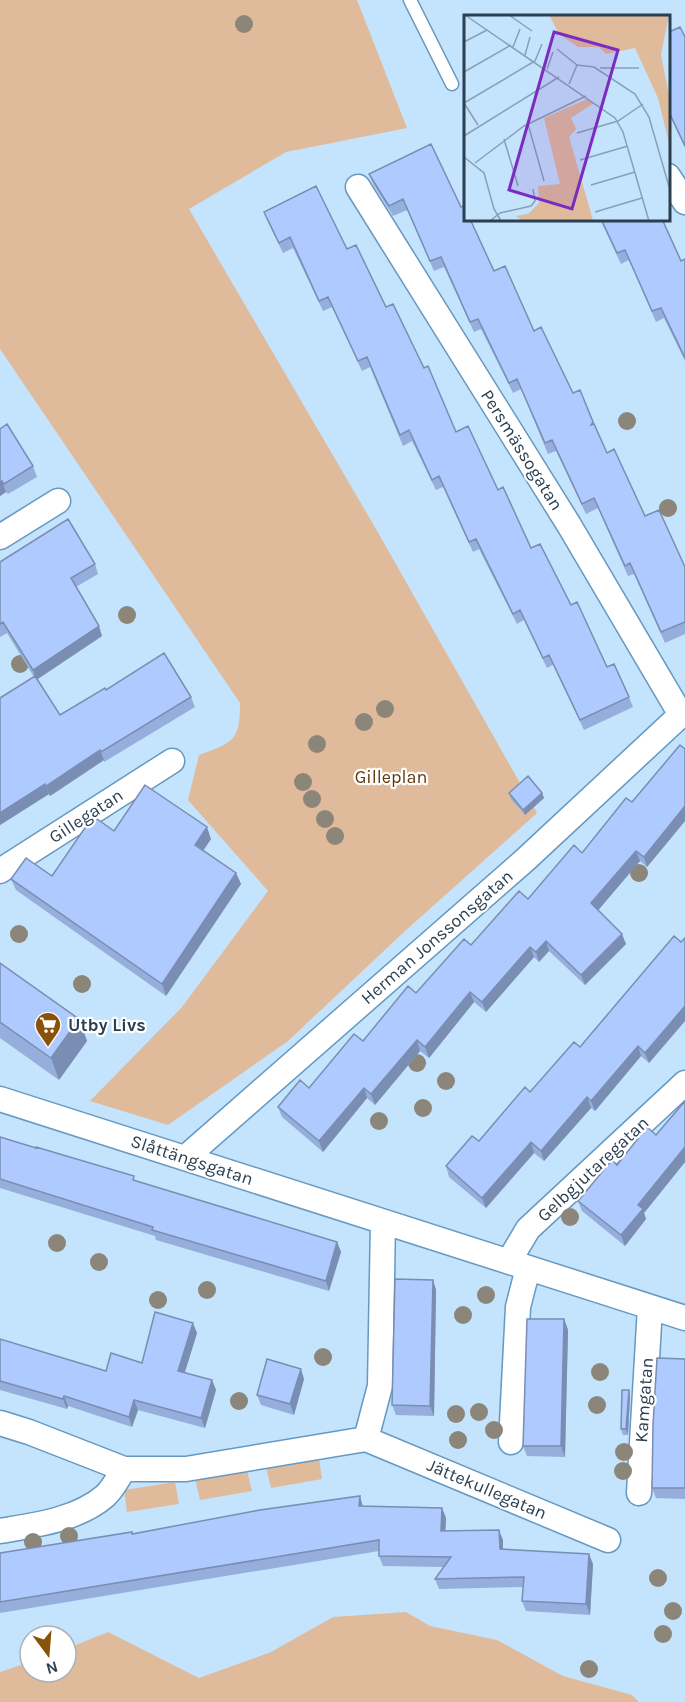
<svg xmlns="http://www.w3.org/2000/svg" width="685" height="1702" font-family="Karla,sans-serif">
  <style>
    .green { fill: #e0bb9b }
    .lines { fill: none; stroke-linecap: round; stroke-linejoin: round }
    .service-casing { stroke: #6698c0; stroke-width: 15 }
    .minor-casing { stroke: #6698c0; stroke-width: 27 }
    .service { stroke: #fff; stroke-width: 12 }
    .minor { stroke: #fff; stroke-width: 24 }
    .tree { fill: #8c8579 }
    .wall { fill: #96aedb }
    .shaded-wall { fill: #7a8db2 }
    .building { fill: #afcaff; stroke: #7a8db2; stroke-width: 1.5 }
    .labels { text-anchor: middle; stroke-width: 4.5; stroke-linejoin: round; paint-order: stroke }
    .street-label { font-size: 18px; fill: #2a3f50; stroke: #fff }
    .park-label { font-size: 18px; fill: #5e380e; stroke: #fff }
    .poi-label { font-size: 18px; font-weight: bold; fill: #2a3f50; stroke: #fff; text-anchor: start }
    .inset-road { fill: none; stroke: #86a1b7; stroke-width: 1.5 }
    .view { fill: #7b2cbf; fill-opacity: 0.15; stroke: #7b2cbf; stroke-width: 3 }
    .inset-edge { fill: none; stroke: #2a3f50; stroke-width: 3 }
  </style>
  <rect width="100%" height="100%" fill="#c4e3fc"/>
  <!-- green -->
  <path class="green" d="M 0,0 L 357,0 L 407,128 L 286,152 L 189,209 L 376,529 L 537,813 L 405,931 L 288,1041 L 168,1125 L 90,1101 L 182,1007 L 268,891 L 188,800 L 199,755 C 233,742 240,742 240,703 L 0,349 Z
    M 319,1458 L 322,1479 L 271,1488 L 266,1467 Z
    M 247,1470 L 252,1491 L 200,1500 L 195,1479 Z
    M 175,1482 L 179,1504 L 127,1512 L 124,1490 Z
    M 406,1612 L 430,1626 L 497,1640 L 563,1676 L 632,1695 L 639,1702 L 0,1702 L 0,1672 L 30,1662 L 30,1672 L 66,1672 L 66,1649 L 108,1632 L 199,1678 L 271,1652 L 333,1617 Z"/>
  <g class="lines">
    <!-- service casing -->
    <g class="service-casing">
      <path id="service" d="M 410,0 L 452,84"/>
    </g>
    <!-- minor casing -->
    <g class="minor-casing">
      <path id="minor" d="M 668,176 L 685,202
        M 358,187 L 569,525 L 681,715
        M 0,537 L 58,501
        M 0,871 L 172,761
        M 0,1099 L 685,1318
        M 185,1158 L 525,860 L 685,711
        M 509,1261 L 528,1229 L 685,1083
        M 0,1423 L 29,1432 L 124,1469 L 186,1469 L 366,1439 L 380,1386 L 383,1223
        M 366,1439 L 608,1540
        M 511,1442 L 518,1307 L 528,1268
        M 639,1493 L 650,1307
        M 0,1531 C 35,1525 77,1520 105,1496 C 113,1489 118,1478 124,1469"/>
    </g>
    <!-- service -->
    <use href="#service" class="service"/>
    <!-- minor -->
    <use href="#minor" class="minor"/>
  </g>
  <!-- trees -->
  <g class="tree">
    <circle cx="244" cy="24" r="9"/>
    <circle cx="627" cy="421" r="9"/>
    <circle cx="668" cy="508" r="9"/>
    <circle cx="127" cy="615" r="9"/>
    <circle cx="20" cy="664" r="9"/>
    <circle cx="385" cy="709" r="9"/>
    <circle cx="364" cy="722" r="9"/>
    <circle cx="317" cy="744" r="9"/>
    <circle cx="303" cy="782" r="9"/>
    <circle cx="312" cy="799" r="9"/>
    <circle cx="325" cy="819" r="9"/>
    <circle cx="335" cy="836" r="9"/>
    <circle cx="639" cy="873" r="9"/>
    <circle cx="19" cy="934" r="9"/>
    <circle cx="82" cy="984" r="9"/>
    <circle cx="417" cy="1063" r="9"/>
    <circle cx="446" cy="1081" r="9"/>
    <circle cx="423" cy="1108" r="9"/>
    <circle cx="379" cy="1121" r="9"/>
    <circle cx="570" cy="1217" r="9"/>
    <circle cx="57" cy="1243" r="9"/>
    <circle cx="99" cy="1262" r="9"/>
    <circle cx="207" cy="1290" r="9"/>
    <circle cx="486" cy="1295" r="9"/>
    <circle cx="158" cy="1300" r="9"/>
    <circle cx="463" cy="1315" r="9"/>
    <circle cx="323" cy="1357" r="9"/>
    <circle cx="600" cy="1372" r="9"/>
    <circle cx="239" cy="1401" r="9"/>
    <circle cx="597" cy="1405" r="9"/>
    <circle cx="479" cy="1412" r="9"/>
    <circle cx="456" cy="1414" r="9"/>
    <circle cx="494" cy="1430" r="9"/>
    <circle cx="458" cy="1440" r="9"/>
    <circle cx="624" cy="1452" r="9"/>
    <circle cx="623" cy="1471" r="9"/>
    <circle cx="69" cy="1536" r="9"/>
    <circle cx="33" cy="1542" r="9"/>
    <circle cx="658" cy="1578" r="9"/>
    <circle cx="673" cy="1611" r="9"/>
    <circle cx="663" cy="1634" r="9"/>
    <circle cx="589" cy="1669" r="9"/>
  </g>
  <!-- wall -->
  <path class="wall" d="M 669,32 L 685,37 L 685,148 L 669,114 Z
    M 369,174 L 461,207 L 494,271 L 534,331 L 573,393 L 580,390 L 607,453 L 645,516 L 685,567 L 685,634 L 665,643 L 634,574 L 628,576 L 598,508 L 586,514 L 556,451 L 548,454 L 521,389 L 513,393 L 481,329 L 474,332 L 444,267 L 434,271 L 407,210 L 393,216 L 373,184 Z
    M 264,212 L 347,249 L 386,307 L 424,368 L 456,432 L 498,490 L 531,548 L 571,605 L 607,667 L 629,697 L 633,707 L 584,730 L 553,665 L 547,668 L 524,620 L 517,624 L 479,549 L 473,552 L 443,487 L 436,490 L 412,441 L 403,446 L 370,367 L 362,371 L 332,307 L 323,311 L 293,248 L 283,253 L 268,222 Z
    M 600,219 L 662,219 L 681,261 L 685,259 L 685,361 L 664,318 L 656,322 L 629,260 L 621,264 Z
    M 0,429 L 33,466 L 37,477 L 8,494 L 6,492 L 0,496 Z
    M 0,562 L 95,564 L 98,574 L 76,587 L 102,636 L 38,679 L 60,715 L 106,690 L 191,697 L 195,707 L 104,762 L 104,760 L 50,796 L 49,794 L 0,825 L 34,677 L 7,633 L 0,637 Z
    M 685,749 L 685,821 L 647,867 L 640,861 L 598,910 L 626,944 L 585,985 L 549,951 L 539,962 L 534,957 L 486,1012 L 474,1002 L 429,1058 L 420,1051 L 375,1105 L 367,1098 L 323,1152 L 282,1117 L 278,1107 L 309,1088 L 363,1041 L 416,993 L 471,945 L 528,899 L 582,853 Z
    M 509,793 L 542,793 L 544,798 L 525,815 L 511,799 Z
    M 114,831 L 211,839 L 204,850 L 236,873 L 241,884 L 166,996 L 16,890 L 11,879 L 52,876 Z
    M 685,938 L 685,1021 L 649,1063 L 641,1056 L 595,1111 L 591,1108 L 544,1161 L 534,1153 L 486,1208 L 449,1177 L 446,1166 L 479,1141 L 530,1092 L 580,1047 Z
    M 0,963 L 79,1019 L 87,1041 L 59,1080 L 0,1038 Z
    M 685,1101 L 685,1162 L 644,1213 L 646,1219 L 625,1246 L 582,1211 L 578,1201 L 617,1165 L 656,1135 Z
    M 0,1137 L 136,1181 L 337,1242 L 341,1252 L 329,1291 L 156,1240 L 155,1236 L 0,1188 Z
    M 433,1280 L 436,1290 L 434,1416 L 396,1415 L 392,1405 Z
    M 564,1319 L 568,1330 L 565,1457 L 527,1456 L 523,1446 Z
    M 197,1333 L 185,1372 L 212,1380 L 216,1390 L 205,1428 L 138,1410 L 132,1427 L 68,1406 L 67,1409 L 0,1390 L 0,1339 L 106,1371 L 142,1363 Z
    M 685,1359 L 685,1499 L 656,1498 L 652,1488 Z
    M 304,1379 L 294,1415 L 261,1405 L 257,1395 Z
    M 629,1390 L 630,1396 L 628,1435 L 623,1435 L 621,1429 Z
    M 363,1506 L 442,1508 L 446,1518 L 445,1531 L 503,1540 L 503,1549 L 593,1564 L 590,1615 L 526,1611 L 522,1601 L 523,1587 L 439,1589 L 435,1579 L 444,1567 L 383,1566 L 379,1556 L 379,1551 L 0,1613 L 0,1553 L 132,1534 Z"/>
  <!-- shaded-wall -->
  <path class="shaded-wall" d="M 2,481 L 6,492 L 0,496 L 0,483 Z
    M 99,626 L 102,636 L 36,680 L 33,670 Z
    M 100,750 L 104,760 L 50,796 L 46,786 Z
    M 45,784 L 49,794 L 0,825 L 0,813 Z
    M 542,793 L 544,798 L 525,815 L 523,810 Z
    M 685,806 L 685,821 L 647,867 L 644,857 Z
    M 207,827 L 211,839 L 199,856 L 195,845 Z
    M 636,851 L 640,861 L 595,914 L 591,903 Z
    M 236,873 L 241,884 L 166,996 L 162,984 Z
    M 622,934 L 626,944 L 585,985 L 581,975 Z
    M 546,941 L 549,951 L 539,962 L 536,952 Z
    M 530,947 L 534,957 L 486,1012 L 482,1002 Z
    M 470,992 L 474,1002 L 429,1058 L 425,1047 Z
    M 685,1006 L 685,1021 L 649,1063 L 645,1053 Z
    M 79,1019 L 87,1041 L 59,1080 L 51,1058 Z
    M 417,1040 L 420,1051 L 375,1105 L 371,1094 Z
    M 638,1046 L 641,1056 L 595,1111 L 591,1101 Z
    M 364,1088 L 367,1098 L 323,1152 L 319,1141 Z
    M 587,1097 L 591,1108 L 544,1161 L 541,1151 Z
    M 531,1142 L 534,1153 L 486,1208 L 482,1198 Z
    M 685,1147 L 685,1162 L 644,1213 L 646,1219 L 625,1246 L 621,1235 L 638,1205 Z
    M 337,1242 L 341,1252 L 329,1291 L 326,1281 Z
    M 433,1280 L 436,1290 L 434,1416 L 430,1406 Z
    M 564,1319 L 568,1330 L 565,1457 L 561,1446 Z
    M 193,1323 L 197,1333 L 182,1381 L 178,1371 Z
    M 301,1369 L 304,1379 L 294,1415 L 290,1404 Z
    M 212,1380 L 216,1390 L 205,1428 L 201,1418 Z
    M 629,1390 L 630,1396 L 628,1435 L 626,1429 Z
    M 64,1396 L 68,1406 L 67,1409 L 63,1399 Z
    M 134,1400 L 138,1410 L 132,1427 L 129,1417 Z
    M 360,1496 L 363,1507 L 359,1506 Z
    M 442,1508 L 446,1518 L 445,1541 L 441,1531 Z
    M 499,1530 L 503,1540 L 503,1559 L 500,1549 Z
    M 589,1554 L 593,1564 L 590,1615 L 586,1604 Z"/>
  <!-- building -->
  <path class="building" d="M 680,27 L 685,37 L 685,146 L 669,112 L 669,32 Z
    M 431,144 L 461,207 L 464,206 L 466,209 L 466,219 L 470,219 L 494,271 L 505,266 L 534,331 L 541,327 L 573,393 L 580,390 L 593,422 L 591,425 L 594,424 L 607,453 L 614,449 L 645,516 L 659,510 L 685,567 L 685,622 L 661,632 L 630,563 L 625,566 L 594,498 L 582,504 L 552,440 L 545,443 L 517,379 L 509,383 L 478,319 L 470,322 L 441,257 L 430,261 L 403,199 L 389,206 L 369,174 Z
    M 316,186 L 347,249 L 356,245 L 386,307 L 393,304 L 424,368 L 428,366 L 456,432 L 468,426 L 498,490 L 503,487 L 531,548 L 540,544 L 571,605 L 577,602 L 607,667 L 614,664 L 629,697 L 580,720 L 549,655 L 543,658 L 520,610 L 513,614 L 476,539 L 469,542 L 439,476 L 432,480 L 409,430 L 400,435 L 367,357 L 358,361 L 328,297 L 319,301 L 290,237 L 279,243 L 264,212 Z
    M 601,219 L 662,219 L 681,261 L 685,259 L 685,358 L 661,308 L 652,311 L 625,250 L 617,253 Z
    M 7,424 L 33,466 L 4,484 L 2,481 L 0,483 L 0,429 Z
    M 68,519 L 95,564 L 71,578 L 99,626 L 33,670 L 3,622 L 0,624 L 0,562 Z
    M 164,653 L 191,697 L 101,752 L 100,750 L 46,786 L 45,784 L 0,813 L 0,698 L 35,676 L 60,715 L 105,688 L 106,690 Z
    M 680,745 L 685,749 L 685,806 L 644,857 L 636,851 L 591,903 L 622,934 L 581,975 L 546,941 L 536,952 L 530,947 L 482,1002 L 470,992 L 425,1047 L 417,1040 L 371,1094 L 364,1088 L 319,1141 L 278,1107 L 300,1080 L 309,1088 L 354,1034 L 363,1041 L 408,986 L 416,993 L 464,939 L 471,945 L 519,891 L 528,899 L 574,845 L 582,853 L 626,798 L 632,802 Z
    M 528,776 L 542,793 L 523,810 L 509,793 Z
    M 145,785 L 207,827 L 195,845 L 236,873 L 162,984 L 11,879 L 26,858 L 52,876 L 93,816 L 114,831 Z
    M 674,936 L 681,942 L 685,938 L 685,1006 L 645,1053 L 638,1046 L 591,1101 L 587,1097 L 541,1151 L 531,1142 L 482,1198 L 446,1166 L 472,1136 L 479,1141 L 525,1087 L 530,1092 L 574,1042 L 580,1047 Z
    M 0,963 L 79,1019 L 51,1058 L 0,1022 Z
    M 685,1101 L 685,1147 L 638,1205 L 643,1209 L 621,1235 L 578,1201 L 612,1160 L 617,1165 L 647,1127 L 656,1135 Z
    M 0,1137 L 36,1148 L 36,1147 L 134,1176 L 133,1180 L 337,1242 L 326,1281 L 152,1230 L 153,1227 L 0,1179 Z
    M 395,1279 L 433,1280 L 430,1406 L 392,1405 Z
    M 155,1312 L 193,1323 L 178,1371 L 212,1380 L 201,1418 L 134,1400 L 129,1417 L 64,1396 L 63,1399 L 0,1381 L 0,1339 L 106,1371 L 111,1353 L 142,1363 Z
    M 527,1319 L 564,1319 L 561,1446 L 523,1446 Z
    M 657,1358 L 685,1359 L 685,1488 L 652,1488 L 653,1425 Z
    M 267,1359 L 301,1369 L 290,1404 L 257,1395 Z
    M 622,1390 L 629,1390 L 626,1429 L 621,1429 Z
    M 360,1496 L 359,1506 L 442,1508 L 441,1531 L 499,1530 L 500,1549 L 589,1554 L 586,1604 L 522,1601 L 524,1577 L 435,1579 L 451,1557 L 379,1556 L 379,1540 L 0,1602 L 0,1553 L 132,1532 L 132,1534 L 260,1510 Z"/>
  <!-- icons -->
  <defs>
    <g id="supermarket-pin" transform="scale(1.35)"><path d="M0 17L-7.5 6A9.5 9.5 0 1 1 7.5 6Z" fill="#8a5109" stroke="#fff"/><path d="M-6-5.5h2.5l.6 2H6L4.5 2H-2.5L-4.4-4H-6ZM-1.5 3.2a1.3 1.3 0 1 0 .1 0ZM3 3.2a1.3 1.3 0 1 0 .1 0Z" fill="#fff"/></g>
  </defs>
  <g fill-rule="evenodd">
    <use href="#supermarket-pin" x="48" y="1025"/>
  </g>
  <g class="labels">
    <!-- street labels -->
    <g class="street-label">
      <text transform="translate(522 450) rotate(58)" y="6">Persmässogatan</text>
      <text transform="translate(86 816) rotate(-33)" y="6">Gillegatan</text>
      <text transform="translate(437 937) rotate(-41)" y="6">Herman Jonssonsgatan</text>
      <text transform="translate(192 1160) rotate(18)" y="6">Slåttängsgatan</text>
      <text transform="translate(593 1169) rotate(-43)" y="6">Gelbgjutaregatan</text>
      <text transform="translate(644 1400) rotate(-86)" y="6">Kamgatan</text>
      <text transform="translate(487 1489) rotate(23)" y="6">Jättekullegatan</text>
    </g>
    <!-- park labels -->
    <g class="park-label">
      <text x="391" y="783">Gilleplan</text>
    </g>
    <!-- poi labels -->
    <g class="poi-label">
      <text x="68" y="1031">Utby Livs</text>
    </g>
  </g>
  <!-- overview -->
  <g transform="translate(464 15)">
    <rect width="206" height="206" fill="#c4e3fc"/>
    <path d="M 85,0 L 205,0 L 197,40 L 205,80 L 205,128 L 194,83 L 171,33 L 142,39 L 135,32 L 114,32 L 95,19 ZM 123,84 L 130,88 L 107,103 L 112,114 L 105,122 L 129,205 L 57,205 L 52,201 L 64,199 L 75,188 L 74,171 L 96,169 L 80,103 Z" fill="#e0bb9b"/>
    <path class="inset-road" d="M 1,0 L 151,103 L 159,117 L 185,206M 45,0 L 68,16M 0,27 L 23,15M 49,32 L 56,14M 93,34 L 113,50M 61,40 L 66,22M 136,53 L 175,53M 83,54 L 89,37M 0,57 L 47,30M 105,69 L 113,50 L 130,52 L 171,79 L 185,102 L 206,175M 0,88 L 71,46 L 78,29M 0,88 L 14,110M 64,109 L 80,166M 113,118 L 154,106 L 179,89M 0,121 L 95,62M 40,124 L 54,171M 0,142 L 20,158 L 30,194 L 37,206M 116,145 L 164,131M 11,148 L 60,111 L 122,81M 127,170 L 171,157M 131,197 L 178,183M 26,206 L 36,198 L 67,191 L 71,186 L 69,174"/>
    <path class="view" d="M 90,17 L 154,35 L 108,194 L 45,175 Z"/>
    <rect width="206" height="206" class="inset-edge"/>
  </g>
  <!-- north arrow -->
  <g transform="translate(48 1654) rotate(164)"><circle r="28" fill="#ffffff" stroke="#aab2b9" stroke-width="1.5"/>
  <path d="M0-4.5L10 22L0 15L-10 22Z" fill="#8a5109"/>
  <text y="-9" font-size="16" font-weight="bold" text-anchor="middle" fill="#2a3f50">N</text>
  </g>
</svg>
